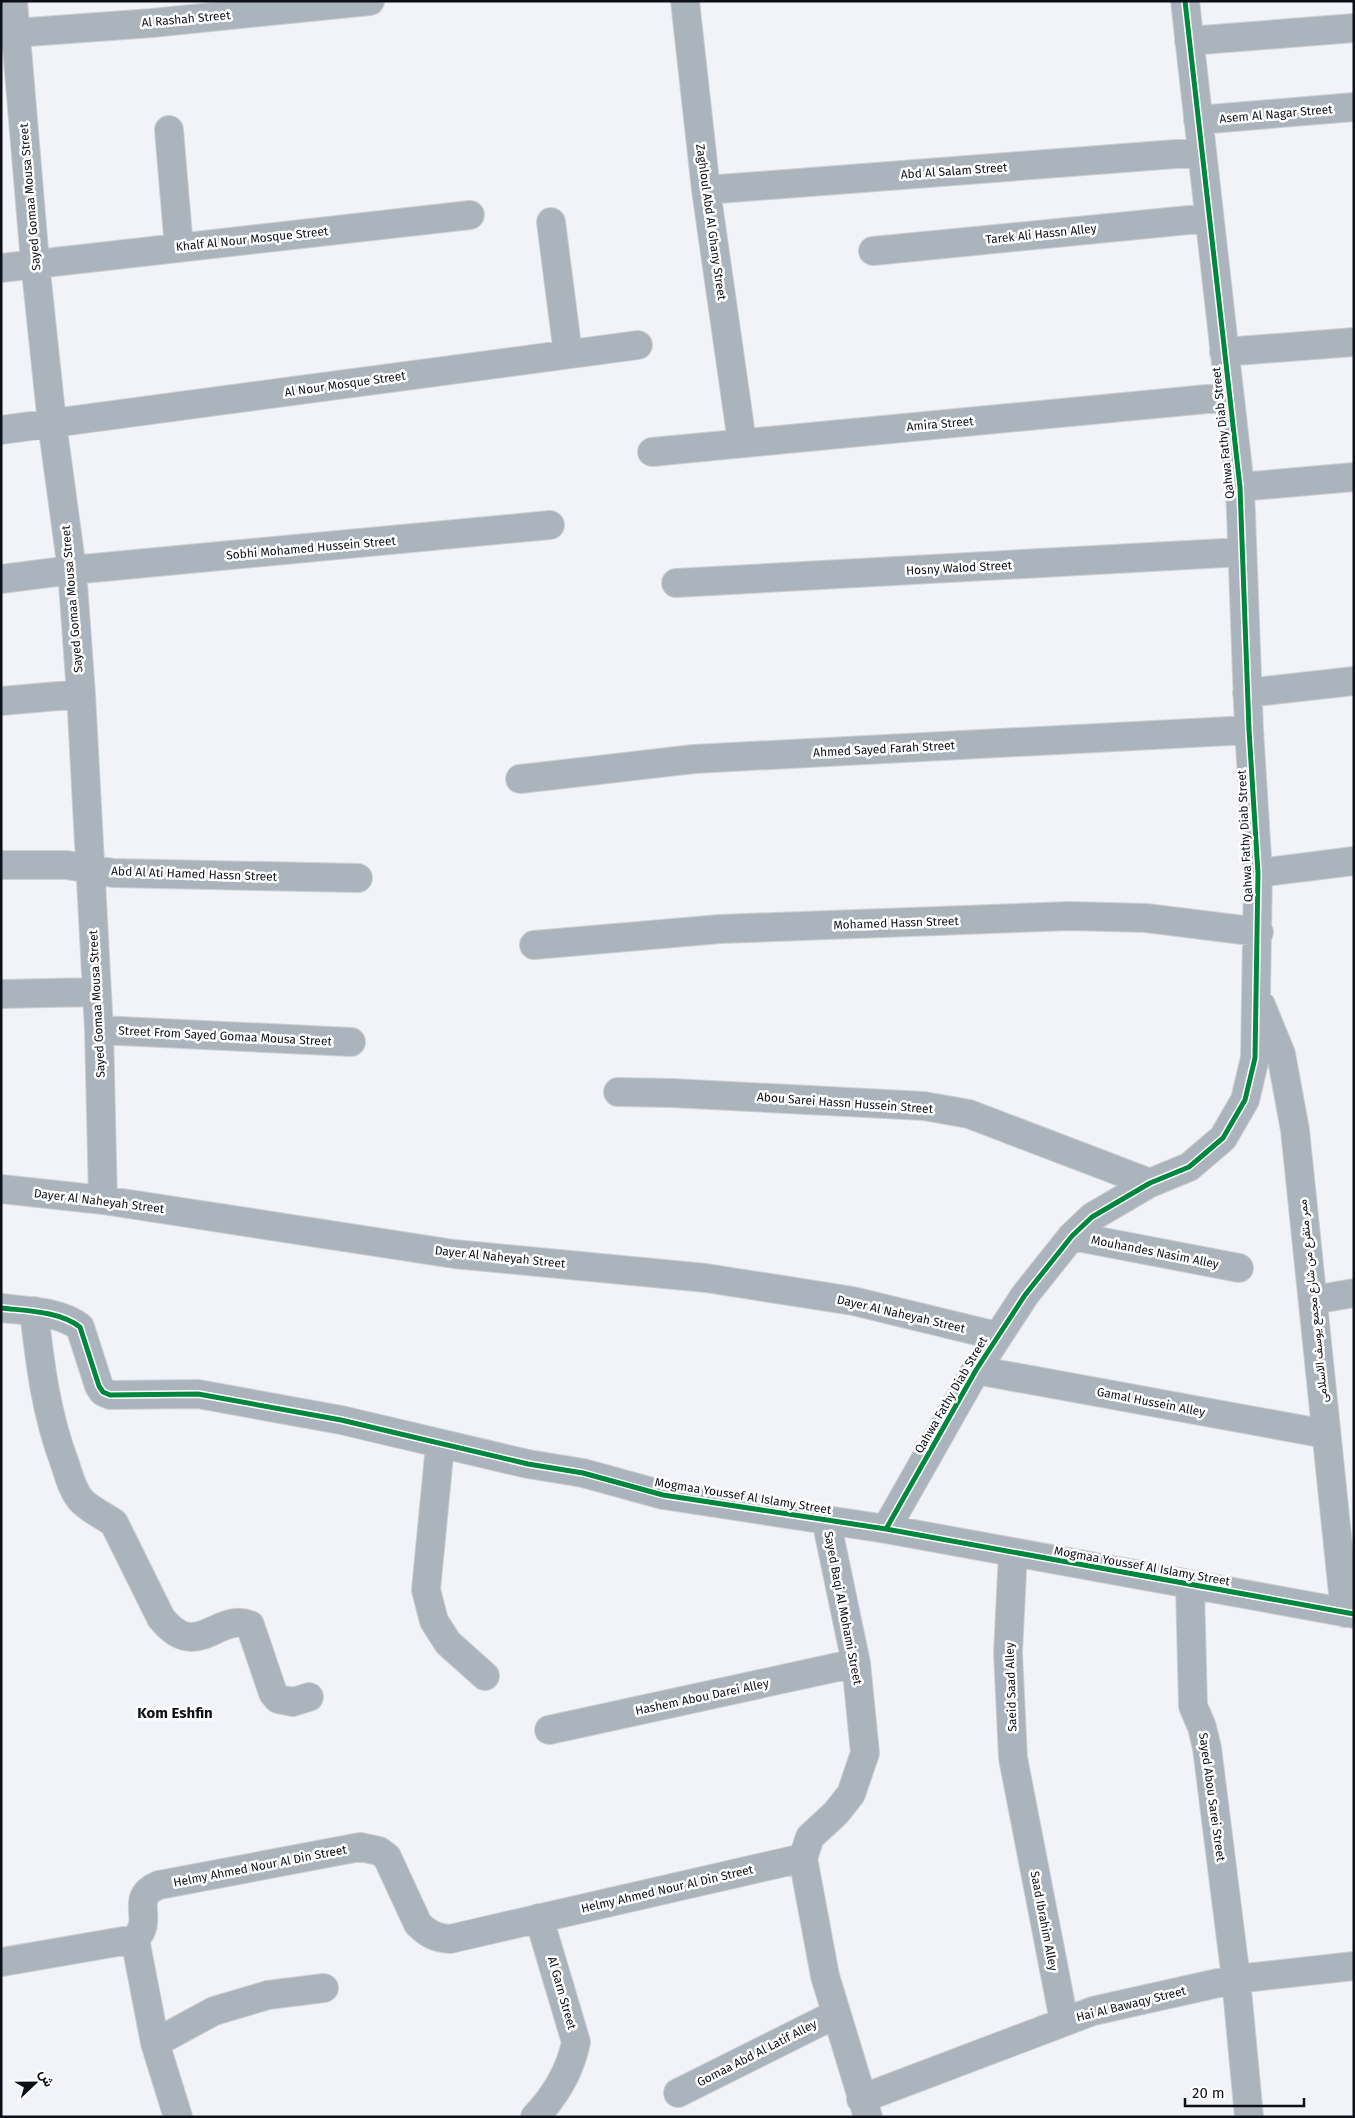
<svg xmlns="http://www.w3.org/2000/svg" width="1355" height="2118" font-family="'Fira Sans',Vazirmatn,sans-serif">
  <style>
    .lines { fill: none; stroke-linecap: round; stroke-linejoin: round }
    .minor-casing { stroke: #ced0d3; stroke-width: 30 }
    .minor { stroke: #abb4bc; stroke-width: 28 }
    .cycleway-casing { stroke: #fff; stroke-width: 8 }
    .cycleway { stroke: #00873e; stroke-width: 5 }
    .labels { text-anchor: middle; stroke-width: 5; stroke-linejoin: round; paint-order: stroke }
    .street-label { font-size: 12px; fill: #0e1019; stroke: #fff }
    .quarter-label { font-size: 15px; font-weight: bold; fill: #0e1019; stroke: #fff }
  </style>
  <rect width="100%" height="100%" fill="#f2f3f8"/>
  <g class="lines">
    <!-- minor casing -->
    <g class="minor-casing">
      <path id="minor" d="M 13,1 L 35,262 L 52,423 L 72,570 L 81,694 L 99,1030 L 103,1200
        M 685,1 L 706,190 L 742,442
        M 1,34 L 152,23 L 370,1
        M 1189,41 L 1354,28
        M 1198,120 L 1354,107
        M 169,130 L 179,248
        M 706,190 L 1202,152
        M 551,222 L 568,354
        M 873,251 L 1209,218
        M 1,268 L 470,215
        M 1224,352 L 1354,342
        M 1,430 L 638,345
        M 652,452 L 1228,397
        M 1240,487 L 1354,477
        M 1,579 L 72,570 L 550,525
        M 676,583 L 1242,552
        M 1247,693 L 1354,681
        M 1,701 L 81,694
        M 520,779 L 694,759 L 1249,730
        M 1,865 L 67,865 L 113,873 L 358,878
        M 1258,873 L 1354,861
        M 534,945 L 720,929 L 1070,916 L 1146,918 L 1259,932
        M 1,994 L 97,992
        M 1261,1005 L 1281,1054 L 1295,1130 L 1345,1613
        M 99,1030 L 351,1042
        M 618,1092 L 672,1093 L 924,1106 L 969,1114 L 1150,1183
        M 1,1189 L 103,1200 L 454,1254 L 706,1278 L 853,1301 L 997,1336
        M 1072,1236 L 1239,1268
        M 1313,1300 L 1354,1293
        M 1,1308 C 27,1311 59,1311 80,1327 L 99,1386 L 103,1392 L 110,1395 L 198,1394 L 341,1420 L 528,1464 L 583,1473 L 663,1495 L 886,1529 L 1354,1614
        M 34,1311 C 40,1364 46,1414 65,1464 C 69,1476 72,1489 80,1499 C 88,1509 103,1515 114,1523 L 161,1618 C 197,1663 217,1612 250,1625 L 273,1693 L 278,1699 L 293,1702 L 309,1697
        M 976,1370 L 1326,1434
        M 440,1445 L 426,1590 L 434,1621 L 448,1643 L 485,1676
        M 826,1520 L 856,1663 L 865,1753 L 851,1794 L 836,1813 L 810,1837 L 803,1858 L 825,1976 L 868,2117
        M 886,1529 L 976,1370 L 1025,1295 L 1072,1236 L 1092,1217 L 1150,1183 L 1189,1167 L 1223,1138 L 1245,1100 L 1255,1058 L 1258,873 L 1249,730 L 1240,487 L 1185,1
        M 1013,1552 L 1008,1653 L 1013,1758 L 1064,2021
        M 1190,1586 L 1193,1706 L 1202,1727 L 1207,1748 L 1236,1979 L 1249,2117
        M 549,1730 L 856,1663
        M 135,1939 L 155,2043 L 178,2117
        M 2,1962 L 135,1939 C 156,1918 127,1898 159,1885 L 360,1847 L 379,1851 L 387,1857 L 418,1924 C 428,1934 436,1938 450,1939 L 803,1858
        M 155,2043 L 214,2011 L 268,1995 L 324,1988
        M 678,2093 L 836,2014
        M 861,2099 L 1093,2011 L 1236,1979 L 1354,1966
        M 535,2117 C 555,2096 570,2072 576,2042 L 539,1918"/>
    </g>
    <!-- minor -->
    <use href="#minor" class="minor"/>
    <!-- cycleway casing -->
    <g class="cycleway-casing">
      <path id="cycleway" d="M 1,1308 C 27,1311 59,1311 80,1327 L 99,1386 L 103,1392 L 110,1395 L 198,1394 L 341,1420 L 528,1464 L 583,1473 L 663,1495 L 886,1529 L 1354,1614
        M 886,1529 L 976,1370 L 1025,1295 L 1072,1236 L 1092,1217 L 1150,1183 L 1189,1167 L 1223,1138 L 1245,1100 L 1255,1058 L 1258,873 L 1249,730 L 1240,487 L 1185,1"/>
    </g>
    <!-- cycleway -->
    <use href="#cycleway" class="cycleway"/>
  </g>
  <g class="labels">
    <!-- street labels -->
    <g class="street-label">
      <text transform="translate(186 19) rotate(-5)" y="4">Al Rashah Street</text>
      <text transform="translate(1276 114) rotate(-5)" y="4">Asem Al Nagar Street</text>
      <text transform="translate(954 171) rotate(-4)" y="4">Abd Al Salam Street</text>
      <text transform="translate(30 197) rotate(-95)" y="4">Sayed Gomaa Mousa Street</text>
      <text transform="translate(711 222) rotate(82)" y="4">Zaghloul Abd Al Ghany Street</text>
      <text transform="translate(1041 234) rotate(-6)" y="4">Tarek Ali Hassn Alley</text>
      <text transform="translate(252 239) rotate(-6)" y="4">Khalf Al Nour Mosque Street</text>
      <text transform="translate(345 384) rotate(-8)" y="4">Al Nour Mosque Street</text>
      <text transform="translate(940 424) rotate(-5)" y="4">Amira Street</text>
      <text transform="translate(1223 433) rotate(-96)" y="4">Qahwa Fathy Diab Street</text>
      <text transform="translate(311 548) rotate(-5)" y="4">Sobhi Mohamed Hussein Street</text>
      <text transform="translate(959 568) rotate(-3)" y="4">Hosny Walod Street</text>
      <text transform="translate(72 599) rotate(-95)" y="4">Sayed Gomaa Mousa Street</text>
      <text transform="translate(884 749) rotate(-3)" y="4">Ahmed Sayed Farah Street</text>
      <text transform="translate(1245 836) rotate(-93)" y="4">Qahwa Fathy Diab Street</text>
      <text transform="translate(194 874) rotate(2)" y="4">Abd Al Ati Hamed Hassn Street</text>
      <text transform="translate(896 923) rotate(-2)" y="4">Mohamed Hassn Street</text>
      <text transform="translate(97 1004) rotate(-93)" y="4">Sayed Gomaa Mousa Street</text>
      <text transform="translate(225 1036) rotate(3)" y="4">Street From Sayed Gomaa Mousa Street</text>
      <text transform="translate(845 1103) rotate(4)" y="4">Abou Sarei Hassn Hussein Street</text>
      <text transform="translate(99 1201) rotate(7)" y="4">Dayer Al Naheyah Street</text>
      <text transform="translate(1155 1252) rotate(11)" y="4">Mouhandes Nasim Alley</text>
      <text transform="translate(500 1257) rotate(6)" y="4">Dayer Al Naheyah Street</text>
      <text transform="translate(1313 1301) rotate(-96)" y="4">ممر متفرع من شارع مجمع يوسف الاسلامى</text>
      <text transform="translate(901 1314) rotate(13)" y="4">Dayer Al Naheyah Street</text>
      <text transform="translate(951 1395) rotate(-60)" y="4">Qahwa Fathy Diab Street</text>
      <text transform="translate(1151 1402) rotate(11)" y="4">Gamal Hussein Alley</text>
      <text transform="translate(743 1496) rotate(9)" y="4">Mogmaa Youssef Al Islamy Street</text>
      <text transform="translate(1142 1566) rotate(10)" y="4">Mogmaa Youssef Al Islamy Street</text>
      <text transform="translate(843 1608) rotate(79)" y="4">Sayed Baqi Al Mohami Street</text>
      <text transform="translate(1011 1687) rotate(-92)" y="4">Saeid Saad Alley</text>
      <text transform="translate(702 1697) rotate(-12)" y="4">Hashem Abou Darei Alley</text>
      <text transform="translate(1212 1797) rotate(82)" y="4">Sayed Abou Sarei Street</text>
      <text transform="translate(260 1866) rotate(-11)" y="4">Helmy Ahmed Nour Al Din Street</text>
      <text transform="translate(667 1889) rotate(-13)" y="4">Helmy Ahmed Nour Al Din Street</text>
      <text transform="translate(1044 1921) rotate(79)" y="4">Saad Ibrahim Alley</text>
      <text transform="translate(562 1993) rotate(74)" y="4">Al Garn Street</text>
      <text transform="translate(1131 2004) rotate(-14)" y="4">Hai Al Bawaqy Street</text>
      <text transform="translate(757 2053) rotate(-27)" y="4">Gomaa Abd Al Latif Alley</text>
    </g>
    <!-- quarter labels -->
    <g class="quarter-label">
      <text x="175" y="1718">Kom Eshfin</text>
    </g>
  </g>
  <!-- border -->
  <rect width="1355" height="2118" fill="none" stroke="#0e1019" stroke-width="5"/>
  <!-- north arrow -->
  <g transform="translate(35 2083) rotate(68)" stroke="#ffffff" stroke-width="4" paint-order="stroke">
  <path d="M0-4L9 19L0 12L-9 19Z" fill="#0e1019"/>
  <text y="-8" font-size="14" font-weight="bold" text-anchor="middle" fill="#0e1019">ش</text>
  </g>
  <!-- scale -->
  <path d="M1185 2098v8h119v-8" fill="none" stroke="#0e1019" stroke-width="2.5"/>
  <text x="1192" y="2098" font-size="15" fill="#0e1019" stroke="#ffffff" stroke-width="4" paint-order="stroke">20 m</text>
</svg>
